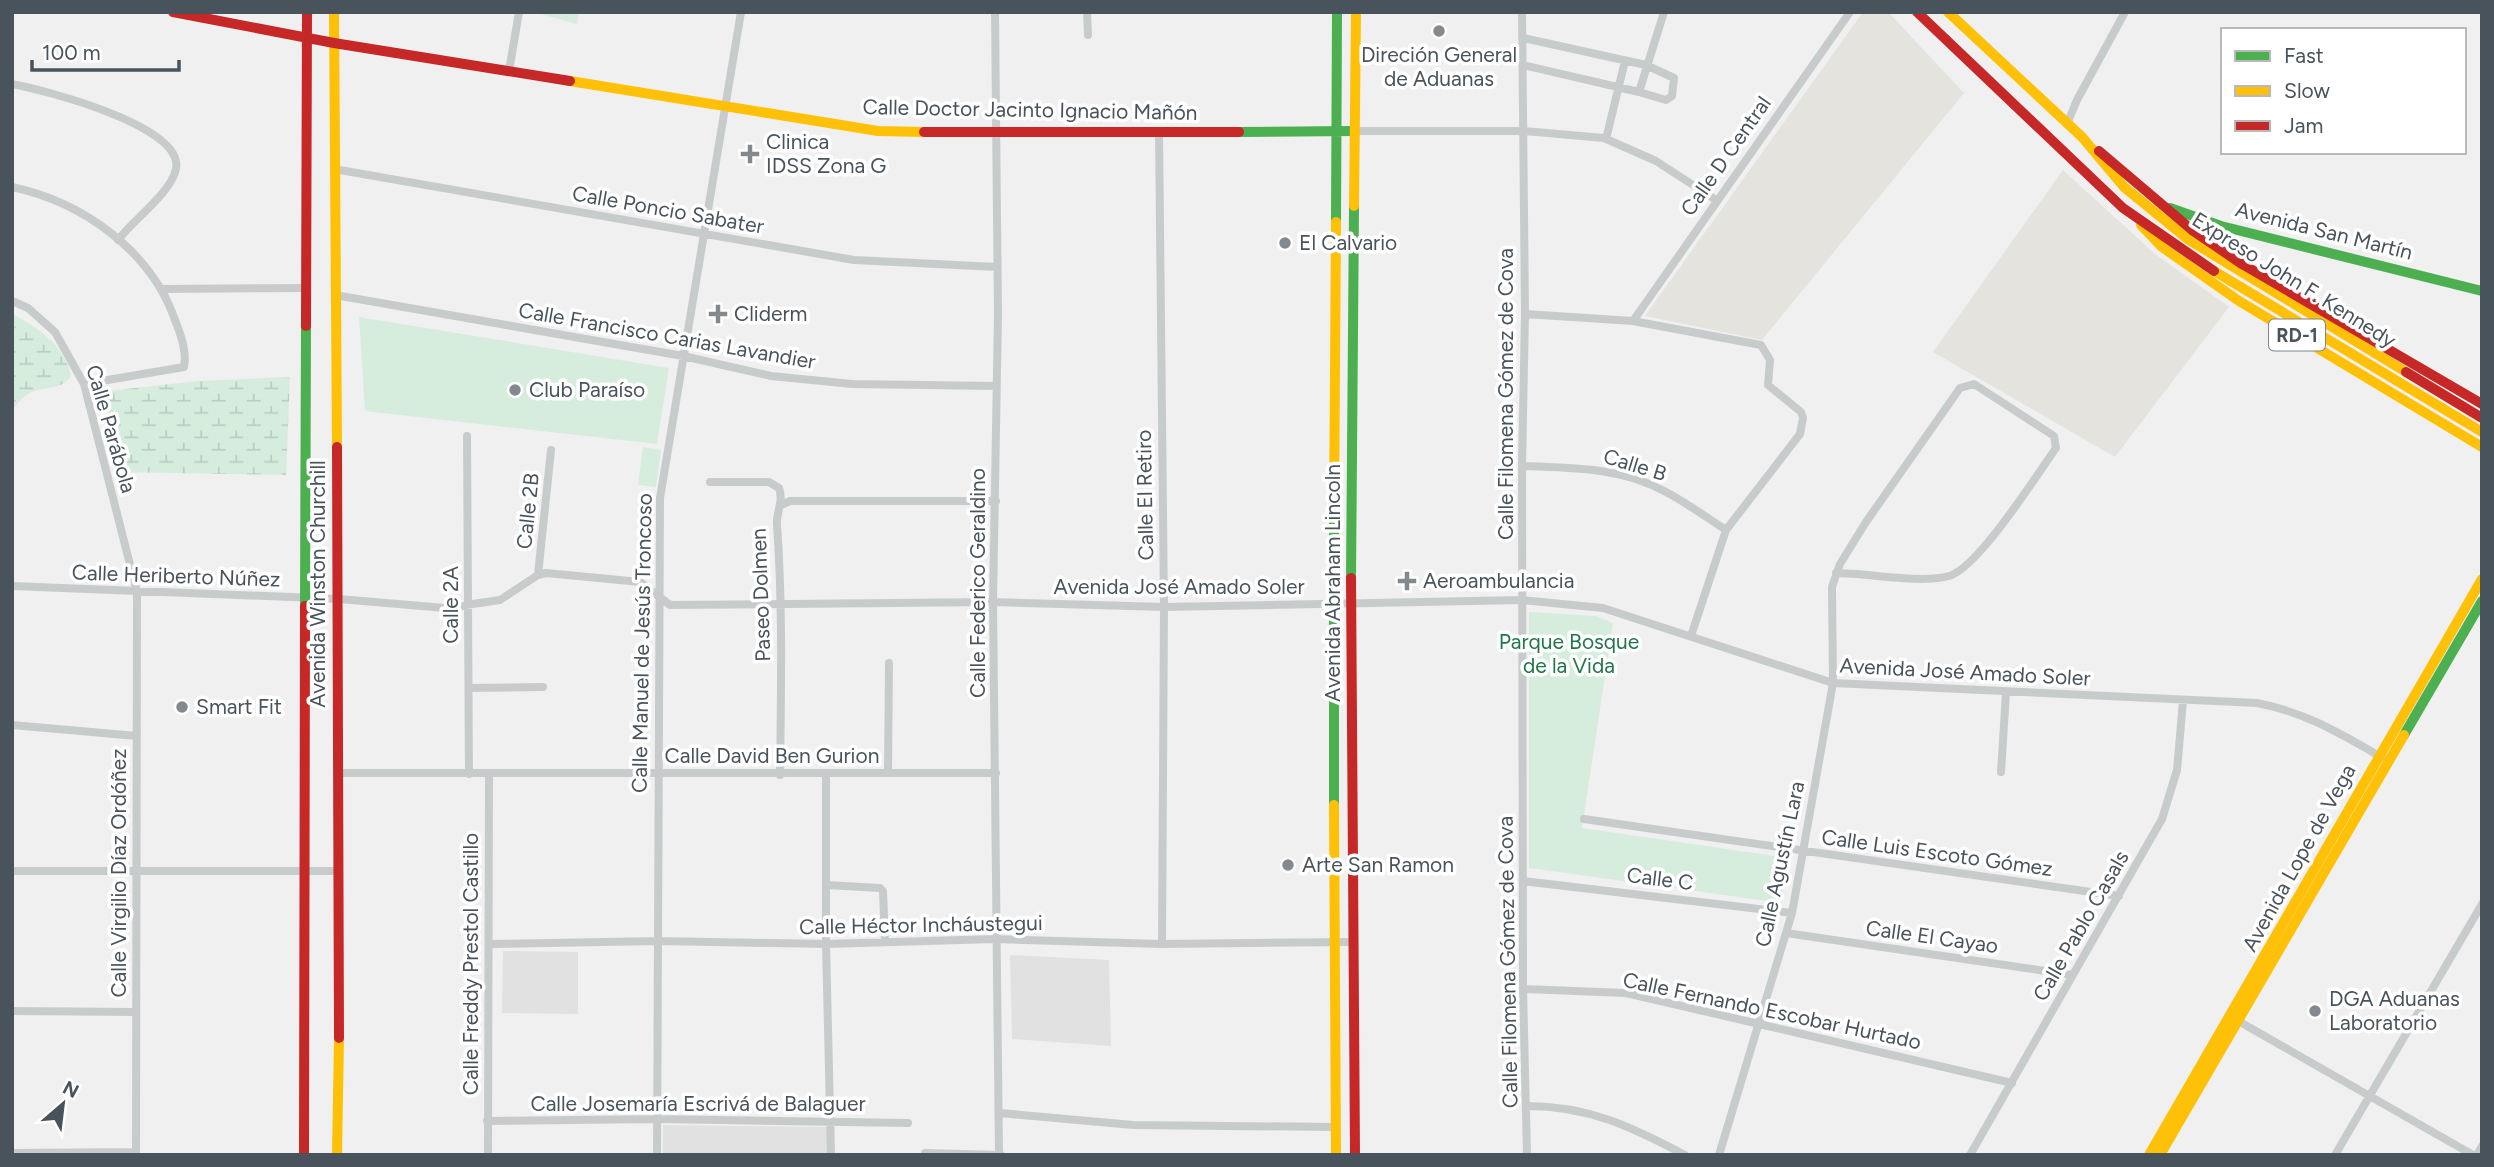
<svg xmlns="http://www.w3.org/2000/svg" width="2494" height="1167" font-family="Figtree,sans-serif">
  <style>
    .commercial { fill: #e5e3de }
    .education { fill: #e2e1e1 }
    .green { fill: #d6edde }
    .wetland { fill: url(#wetland-marsh) }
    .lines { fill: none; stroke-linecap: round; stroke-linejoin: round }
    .street { stroke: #c8cbcc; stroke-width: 8 }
    .fast { stroke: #4caf50; stroke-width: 10 }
    .slow { stroke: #ffc107; stroke-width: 10 }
    .jam { stroke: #c62828; stroke-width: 10 }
    .poi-dot { fill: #838a8f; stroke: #fff; stroke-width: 2.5 }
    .labels { text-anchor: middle; stroke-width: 7; stroke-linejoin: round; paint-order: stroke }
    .shield { fill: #fff; stroke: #80878c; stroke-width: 2 }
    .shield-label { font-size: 19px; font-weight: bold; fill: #49535b }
    .poi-label { font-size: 21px; fill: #49535b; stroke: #fff; text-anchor: start }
    .street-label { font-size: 21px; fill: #49535b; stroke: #fff }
    .park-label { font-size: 21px; fill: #207648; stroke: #fff }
  </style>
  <defs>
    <pattern id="wetland-marsh" width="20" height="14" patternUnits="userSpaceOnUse" patternTransform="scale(1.75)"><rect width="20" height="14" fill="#d6edde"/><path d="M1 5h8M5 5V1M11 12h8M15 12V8" fill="none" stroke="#b9cdc1"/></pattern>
  </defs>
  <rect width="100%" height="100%" fill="#f0f0f0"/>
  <!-- commercial -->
  <path class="commercial" d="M 1863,12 L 1888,12 L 1964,93 L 1762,340 L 1645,316 Z
    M 2063,170 L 2155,254 L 2229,307 L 2115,457 L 1933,352 Z"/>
  <!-- education -->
  <path class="education" d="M 503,951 L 578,952 L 578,1014 L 502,1013 Z
    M 1010,955 L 1109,960 L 1111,1046 L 1012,1039 Z
    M 663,1125 L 828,1127 L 827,1155 L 663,1155 Z"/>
  <!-- green -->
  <path class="green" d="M 533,12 L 579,12 L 577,24 Z
    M 359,317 L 669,368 L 657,444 L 365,411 Z
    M 643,447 L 661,450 L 656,487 L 638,485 Z
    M 1529,612 L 1596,616 L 1613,623 L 1582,828 L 1789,858 L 1781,903 L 1529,868 Z"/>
  <!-- wetland -->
  <path class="wetland" d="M 12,314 C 37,326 66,347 71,376 C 63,389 48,387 34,391 C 25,394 18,403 12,410 Z
    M 290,377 L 286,475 L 118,472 L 100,392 L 197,381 Z"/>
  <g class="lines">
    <!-- street -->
    <path class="street" d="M 995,12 L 998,314 L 993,602 L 999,1155
      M 1087,12 L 1088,35
      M 1522,12 L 1525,314 L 1522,466 L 1523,989 L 1527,1155
      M 1523,38 L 1646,65 L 1674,78 L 1672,96 L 1666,100 L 1639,92
      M 1523,65 L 1639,92 L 1664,12
      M 509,71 L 519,12
      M 12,84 C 44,90 185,126 176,169 C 171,193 133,220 118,240
      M 2067,124 L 2077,100 L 2125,12
      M 1159,131 L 1164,607 L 1162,944
      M 1354,131 L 1523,131 L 1604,138 L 1656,161 L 1716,200
      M 1606,139 L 1625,61
      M 334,169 L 854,260 L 997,267
      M 12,187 C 83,202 151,251 175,320 C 181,335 187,352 184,367 L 84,384
      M 163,289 L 306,288
      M 335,295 L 683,356 L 771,376 L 852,384 L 996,386
      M 12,301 L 28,308 L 55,332 L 84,384 L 137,592 L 136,1155
      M 1525,314 L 1633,321 L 1761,345 L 1770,360 L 1768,385 L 1801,412 L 1803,418 L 1800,434 L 1726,530 L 1691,636
      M 1633,321 L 1850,12
      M 467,436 L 469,774
      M 1522,466 C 1571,468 1622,467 1666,492 C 1687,503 1706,517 1726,530
      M 710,482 L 769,482 L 779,488 C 784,502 776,511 777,525 C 783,608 781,691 780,775
      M 781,505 L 790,501 L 996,501
      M 538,575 L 551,450
      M 12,586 L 339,599 L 445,608 L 500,600 L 538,575 L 546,573 L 640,582 L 670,605 L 993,602 L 1164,607 L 1522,600 L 1603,608 L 1833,683 L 2257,703 C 2305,712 2341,734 2383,758
      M 469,688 L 543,687
      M 12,725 L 137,736
      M 2001,772 L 2006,693
      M 338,773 L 996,773
      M 888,773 L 889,663
      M 826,774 L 826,944 L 831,1155
      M 1584,819 L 2119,896
      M 12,871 L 339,871
      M 1523,881 L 1792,913
      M 826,885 L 880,888 L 883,891 L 885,942
      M 1786,933 L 2073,975
      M 490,944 L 658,941 L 826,944 L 995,939 L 1162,944 L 1352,942
      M 1523,989 L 1626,993 L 2012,1083
      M 12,1011 L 136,1012
      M 2233,1018 L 2473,1155
      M 1527,1106 C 1589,1106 1632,1127 1685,1155
      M 1000,1113 L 1133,1125 L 1335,1127
      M 487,1121 L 658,1119 L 908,1123
      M 12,1153 L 136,1152
      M 925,1153 L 1001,1155
      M 488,1155 L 489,774
      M 657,1155 L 660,498 L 741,12
      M 1719,1155 L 1792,913 L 1833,683 L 1832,587 L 1840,564 L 1866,522 L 1960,388 L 1974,384 L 2054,436 L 2056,448 C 2036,476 1978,568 1949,576 C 1922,584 1867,573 1836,573
      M 1970,1155 L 2162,819 L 2177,770 L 2183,701
      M 2335,1155 L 2482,904
      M 2477,1155 L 2482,1146"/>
    <!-- fast -->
    <path class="fast" d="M 1239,132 L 1354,131
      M 2170,208 L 2221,226 L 2482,291
      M 1336,222 L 1337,12
      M 1334,518 L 1334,805
      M 1351,578 L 1354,206
      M 305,606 L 306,326
      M 2404,735 L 2482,601"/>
    <!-- slow -->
    <path class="slow" d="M 334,12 L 337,447
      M 1948,12 L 2082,137 L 2124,187 L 2189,240 L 2406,372
      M 570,81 L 878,131 L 924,132
      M 1354,206 L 1356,12
      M 2141,225 L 2162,247 L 2239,301 L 2482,447
      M 2214,271 L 2482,432
      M 1334,518 L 1336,222
      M 1334,805 L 1336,1155
      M 337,1155 L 339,1038
      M 2149,1155 L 2482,579
      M 2160,1155 L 2404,735"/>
    <!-- jam -->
    <path class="jam" d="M 173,12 L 334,43 L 570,81
      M 1917,12 L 2123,208 L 2214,271
      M 924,132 L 1239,132
      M 2099,151 L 2192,230 L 2242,264 L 2482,404
      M 306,326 L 307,12
      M 2406,372 L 2482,418
      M 337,447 L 339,1038
      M 1351,578 L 1355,1155
      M 304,1155 L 305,606"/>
  </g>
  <!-- markers -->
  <g class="poi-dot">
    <circle cx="1439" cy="31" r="7"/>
    <path d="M746.5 143.5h7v7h7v7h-7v7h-7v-7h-7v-7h7z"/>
    <circle cx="1285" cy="243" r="7"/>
    <path d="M714.5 303.5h7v7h7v7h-7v7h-7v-7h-7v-7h7z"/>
    <circle cx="515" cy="390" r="7"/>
    <path d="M1403.5 570.5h7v7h7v7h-7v7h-7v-7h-7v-7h7z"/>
    <circle cx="182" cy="707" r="7"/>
    <circle cx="1288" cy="865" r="7"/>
    <circle cx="2315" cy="1011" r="7"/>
  </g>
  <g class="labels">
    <!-- shield labels -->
    <rect class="shield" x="2269" y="319.5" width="56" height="31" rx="5"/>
    <g class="shield-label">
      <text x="2297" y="342">RD-1</text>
    </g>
    <!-- poi labels -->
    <g class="poi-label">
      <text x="1439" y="62" text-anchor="middle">Direción General<tspan x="1439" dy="24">de Aduanas</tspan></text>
      <text x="766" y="149">Clinica<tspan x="766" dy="24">IDSS Zona G</tspan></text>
      <text x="1299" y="250">El Calvario</text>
      <text x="734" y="321">Cliderm</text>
      <text x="529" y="397">Club Paraíso</text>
      <text x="1423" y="588">Aeroambulancia</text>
      <text x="196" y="714">Smart Fit</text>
      <text x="1302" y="872">Arte San Ramon</text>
      <text x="2329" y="1006">DGA Aduanas<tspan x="2329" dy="24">Laboratorio</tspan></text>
    </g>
    <!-- street labels -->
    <g class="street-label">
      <text transform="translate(1030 110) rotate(1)" y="7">Calle Doctor Jacinto Ignacio Mañón</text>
      <text transform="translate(1726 156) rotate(-55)" y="7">Calle D Central</text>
      <text transform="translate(668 210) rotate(10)" y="7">Calle Poncio Sabater</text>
      <text transform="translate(2324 231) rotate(14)" y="7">Avenida San Martín</text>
      <text transform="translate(2294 280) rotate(32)" y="7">Expreso John F. Kennedy</text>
      <text transform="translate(667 336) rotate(10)" y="7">Calle Francisco Carias Lavandier</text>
      <text transform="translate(1506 394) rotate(-90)" y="7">Calle Filomena Gómez de Cova</text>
      <text transform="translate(111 429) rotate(74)" y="7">Calle Parábola</text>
      <text transform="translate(1635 465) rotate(17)" y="7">Calle B</text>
      <text transform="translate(1145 495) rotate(-91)" y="7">Calle El Retiro</text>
      <text transform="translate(528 511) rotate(-84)" y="7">Calle 2B</text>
      <text transform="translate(176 576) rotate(2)" y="7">Calle Heriberto Núñez</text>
      <text transform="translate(978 583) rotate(-90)" y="7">Calle Federico Geraldino</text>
      <text transform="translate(1333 583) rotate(-90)" y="7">Avenida Abraham Lincoln</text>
      <text transform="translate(318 584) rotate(-90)" y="7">Avenida Winston Churchill</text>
      <text x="1179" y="594">Avenida José Amado Soler</text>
      <text transform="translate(761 595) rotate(-92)" y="7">Paseo Dolmen</text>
      <text transform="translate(451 605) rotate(-90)" y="7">Calle 2A</text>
      <text transform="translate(642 643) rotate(-89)" y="7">Calle Manuel de Jesús Troncoso</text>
      <text transform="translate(1965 672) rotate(3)" y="7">Avenida José Amado Soler</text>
      <text x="772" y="763">Calle David Ben Gurion</text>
      <text transform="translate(1937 853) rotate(8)" y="7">Calle Luis Escoto Gómez</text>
      <text transform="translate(2299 858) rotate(-61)" y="7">Avenida Lope de Vega</text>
      <text transform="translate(1780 864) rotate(-78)" y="7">Calle Agustín Lara</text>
      <text transform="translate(119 873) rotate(-90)" y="7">Calle Virgilio Díaz Ordóñez</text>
      <text transform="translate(1660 879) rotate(7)" y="7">Calle C</text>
      <text transform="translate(921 925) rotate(-1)" y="7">Calle Héctor Incháustegui</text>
      <text transform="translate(2081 926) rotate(-60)" y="7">Calle Pablo Casals</text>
      <text transform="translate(1932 937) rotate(8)" y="7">Calle El Cayao</text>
      <text transform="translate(1508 962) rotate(-91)" y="7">Calle Filomena Gómez de Cova</text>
      <text transform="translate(471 964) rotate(-90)" y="7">Calle Freddy Prestol Castillo</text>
      <text transform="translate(1772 1011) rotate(12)" y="7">Calle Fernando Escobar Hurtado</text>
      <text x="698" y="1111">Calle Josemaría Escrivá de Balaguer</text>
    </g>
    <!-- park labels -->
    <g class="park-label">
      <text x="1569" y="649">Parque Bosque<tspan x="1569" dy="24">de la Vida</tspan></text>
    </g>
  </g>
  <!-- border -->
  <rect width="2494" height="1167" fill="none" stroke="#49535b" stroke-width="28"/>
  <!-- legend -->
  <rect x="2221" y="28" width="245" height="126" fill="#ffffff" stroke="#b6babd" stroke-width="2"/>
  <rect x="2235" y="51" width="35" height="10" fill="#4caf50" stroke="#b6babd" stroke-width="2"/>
  <text x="2284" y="63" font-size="21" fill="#49535b">Fast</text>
  <rect x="2235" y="86" width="35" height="10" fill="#ffc107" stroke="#b6babd" stroke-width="2"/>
  <text x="2284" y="98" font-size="21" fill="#49535b">Slow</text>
  <rect x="2235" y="121" width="35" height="10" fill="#c62828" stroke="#b6babd" stroke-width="2"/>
  <text x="2284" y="133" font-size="21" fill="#49535b">Jam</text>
  <!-- north arrow -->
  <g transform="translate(63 1104) rotate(28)" stroke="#ffffff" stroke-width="5" paint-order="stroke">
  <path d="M0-5L12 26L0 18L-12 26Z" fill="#49535b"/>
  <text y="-10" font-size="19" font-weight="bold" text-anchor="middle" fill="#49535b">N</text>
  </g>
  <!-- scale -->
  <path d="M32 60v10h147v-10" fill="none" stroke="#49535b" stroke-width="3.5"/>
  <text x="42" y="60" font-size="21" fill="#49535b" stroke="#ffffff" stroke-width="5" paint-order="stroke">100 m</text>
</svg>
